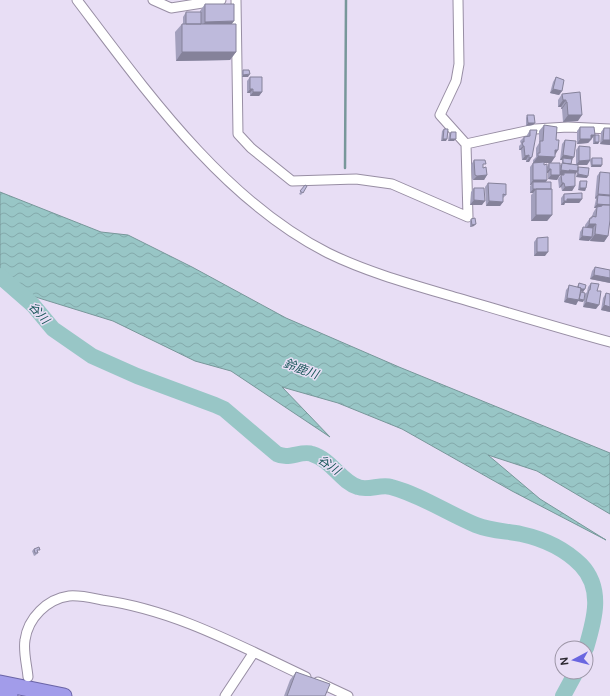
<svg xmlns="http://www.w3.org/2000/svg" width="610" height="696" font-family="'DM Sans','Noto Sans JP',sans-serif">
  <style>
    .water { fill: url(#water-waves); stroke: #78979a }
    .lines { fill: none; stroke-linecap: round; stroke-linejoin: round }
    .stream { stroke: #78979a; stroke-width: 2.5 }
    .river { stroke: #98c6c6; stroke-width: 16 }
    .minor-casing { stroke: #988ea4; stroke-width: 11 }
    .trunk-casing { stroke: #6a64a6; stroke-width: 17 }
    .minor { stroke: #fff; stroke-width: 9 }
    .trunk { stroke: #a29cea; stroke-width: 15 }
    .wall { fill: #a3a0bd; fill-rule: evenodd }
    .shaded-wall { fill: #85829a }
    .building { fill: #bebadc; stroke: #85829a }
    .labels { text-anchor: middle; stroke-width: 3; stroke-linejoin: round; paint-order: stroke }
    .water-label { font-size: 12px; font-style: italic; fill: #175658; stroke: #e8def5 }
  </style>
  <defs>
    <pattern id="water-waves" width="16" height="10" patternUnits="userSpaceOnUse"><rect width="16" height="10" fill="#98c6c6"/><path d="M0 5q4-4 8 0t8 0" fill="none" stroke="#83aaab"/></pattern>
  </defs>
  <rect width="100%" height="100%" fill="#e8def5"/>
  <!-- water -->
  <path class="water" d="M 0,192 L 101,232 L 128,235 L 192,267 L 286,318 L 399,367 L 610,453 L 610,514 L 537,471 L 488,455 L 540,499 L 606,540 L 512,491 L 402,429 L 338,403 L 282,387 L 330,437 L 231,371 L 195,361 L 113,321 L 0,286 Z"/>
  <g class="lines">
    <!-- stream -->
    <path class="stream" d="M 345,168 L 346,0"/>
    <!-- river -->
    <path class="river" d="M 0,276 L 33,305 L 53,329 L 92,356 L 137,376 L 215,405 L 224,409 L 277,454 C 279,455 283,456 286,456 C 294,456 305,451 312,454 C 332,460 341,482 358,487 C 367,491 381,484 391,487 C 421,495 447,513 476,525 C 491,531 506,531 521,534 C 544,539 564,548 581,565 C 604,589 594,621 586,648
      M 563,696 L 576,672"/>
    <!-- minor casing -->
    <g class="minor-casing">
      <path id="minor" d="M 77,0 C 146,91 223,200 328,253 C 369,273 414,285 458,298 C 509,313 559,328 610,342
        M 153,0 L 171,8 L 221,0
        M 236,0 L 238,134 L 251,148 L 292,181 L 356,179 L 392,184 L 468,217 L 466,144 L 440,115 L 456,81 L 459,64 L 458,0
        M 466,144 L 535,129 L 568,127 L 610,129
        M 28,677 C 27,665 23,652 25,640 C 28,618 47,599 69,596 C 80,595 92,598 102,600 C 175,610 240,646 306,677
        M 318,682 L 348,696
        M 225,696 L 254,652"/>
    </g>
    <!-- trunk casing -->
    <g class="trunk-casing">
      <path id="trunk" d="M 0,683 L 64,696
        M 0,694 L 10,696"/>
    </g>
    <!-- minor -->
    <use href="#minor" class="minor"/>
    <!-- trunk -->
    <use href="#trunk" class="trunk"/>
  </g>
  <!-- wall -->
  <path class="wall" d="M 205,4 L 232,24 L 236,52 L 230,60 L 176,61 L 175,32 L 182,24 L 183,24 L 183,17 L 186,12 L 200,12 L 200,11 Z
    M 243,70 L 248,77 L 242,77 L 242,72 Z
    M 250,77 L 262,92 L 259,96 L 250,96 L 250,93 L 247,93 L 247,81 Z
    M 556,77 L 562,91 L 559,95 L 550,93 L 553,82 Z
    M 562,94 L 578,121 L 563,122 L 562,109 L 561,109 L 561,107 L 558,107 L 558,100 Z
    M 527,115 L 533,125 L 526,126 L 526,118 Z
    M 544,125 L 555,155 L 551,163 L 560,165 L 562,164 L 562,160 L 560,160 L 562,144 L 565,140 L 572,161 L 571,164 L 576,164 L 576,150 L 579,146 L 590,160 L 592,158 L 601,167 L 591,167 L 590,161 L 587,165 L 578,165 L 578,168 L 587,178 L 576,177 L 577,172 L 575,175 L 575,186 L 572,191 L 562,191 L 561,187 L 559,188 L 558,179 L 561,175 L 560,175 L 557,180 L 548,179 L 548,173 L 547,173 L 547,180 L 546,182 L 552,215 L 547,221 L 531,221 L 531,195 L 533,193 L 530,193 L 530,186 L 531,185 L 530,185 L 530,167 L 533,163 L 533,160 L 536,157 L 536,148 L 539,143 L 539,131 ZM 544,163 L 550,163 L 549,163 L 547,167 L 544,165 Z
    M 580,127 L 592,140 L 591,140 L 588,143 L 577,144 L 577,131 Z
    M 604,128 L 610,145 L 600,144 L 601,132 Z
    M 444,129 L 446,141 L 441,141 L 442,131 Z
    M 530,130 L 537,130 L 529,162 L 526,162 L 526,160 L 522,160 L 521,150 L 519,150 L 519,146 L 521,144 L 520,141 L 524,137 L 527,136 L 527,135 Z
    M 451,132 L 454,141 L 448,141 L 449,134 Z
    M 595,135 L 599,142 L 598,144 L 593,144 L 593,137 Z
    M 474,160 L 483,168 L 487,175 L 484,180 L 473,180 L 472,179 L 471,165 Z
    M 600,172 L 608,236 L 604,242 L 590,241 L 590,239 L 589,241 L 579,240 L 580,232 L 583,227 L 585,228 L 585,225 L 590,218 L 592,217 L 593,213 L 596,208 L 594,208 L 596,199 L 595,198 L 597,176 Z
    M 580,181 L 586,188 L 585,191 L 578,190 L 579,183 Z
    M 488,183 L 506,195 L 503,198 L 503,202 L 500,206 L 486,206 L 485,187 Z
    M 305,185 L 307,186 L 301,195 L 299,194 Z
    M 474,188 L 482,205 L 470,205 L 471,192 Z
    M 564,194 L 582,199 L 579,203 L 565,203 L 564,205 L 561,205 L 561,198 Z
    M 471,219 L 474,226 L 470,227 L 470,221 Z
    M 537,238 L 545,256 L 534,256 L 534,242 Z
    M 595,267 L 610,270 L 610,283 L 590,279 L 592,271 Z
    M 579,283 L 585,289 L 583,292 L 581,291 L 583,302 L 578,301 L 576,305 L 564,302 L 566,290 L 570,285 L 577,287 Z
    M 591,283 L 597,291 L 596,309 L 583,307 L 585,294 L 587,292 L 588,287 Z
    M 606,293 L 610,312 L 601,310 L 603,298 Z
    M 34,549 L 38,552 L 36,555 L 34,556 L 32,551 Z
    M 296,672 L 325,696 L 284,696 L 290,680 Z"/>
  <!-- shaded-wall -->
  <path class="shaded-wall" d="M 234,21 L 229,28 L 200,28 L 205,22 Z
    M 182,52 L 236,52 L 230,60 L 176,61 Z
    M 250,74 L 248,77 L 242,77 L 243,75 Z
    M 250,89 L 253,89 L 250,93 L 247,93 Z
    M 553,89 L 562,91 L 559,95 L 550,93 Z
    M 253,92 L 262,92 L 259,96 L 250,96 Z
    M 563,100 L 566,100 L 561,107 L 558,107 Z
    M 566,102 L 567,102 L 562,109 L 561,109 Z
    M 568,115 L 582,115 L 578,121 L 563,122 Z
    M 528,123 L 535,123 L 533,125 L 526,126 Z
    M 591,135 L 595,135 L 588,143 L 577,144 L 580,139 Z
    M 443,139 L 447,139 L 446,141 L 441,141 Z
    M 450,139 L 456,139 L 454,141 L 448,141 Z
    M 603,140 L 610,140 L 610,145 L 600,144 Z
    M 595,142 L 599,142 L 598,144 L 593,144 Z
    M 523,146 L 524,146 L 521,150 L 519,150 Z
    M 555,150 L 558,150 L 554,157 L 555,157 L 551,163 L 533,163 L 538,156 Z
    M 529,155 L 526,160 L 522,160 L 525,156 Z
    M 563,155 L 574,157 L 571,161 L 563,158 L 562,160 L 560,160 Z
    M 532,157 L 529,162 L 526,162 L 529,158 Z
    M 590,160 L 587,165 L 576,165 L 579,161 Z
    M 592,165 L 602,165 L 601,167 L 591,167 Z
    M 549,169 L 551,169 L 548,173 L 546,173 Z
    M 561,170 L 569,170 L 578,171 L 574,175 L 564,173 L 563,175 L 558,175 Z
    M 578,174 L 588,176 L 587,178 L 576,177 Z
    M 487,175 L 484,180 L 473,180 L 477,176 Z
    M 551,175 L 560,175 L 557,180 L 548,179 Z
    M 533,180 L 547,180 L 543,185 L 533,182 L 531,185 L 530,185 Z
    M 562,183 L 564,183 L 561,187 L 559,188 Z
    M 575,186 L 572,191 L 562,191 L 565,187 Z
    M 580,188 L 586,188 L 585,191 L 578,190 Z
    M 533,189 L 536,189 L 533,193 L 530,193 Z
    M 598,194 L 610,195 L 610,199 L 598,195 L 596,199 L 595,198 Z
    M 567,199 L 582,199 L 579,203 L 565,203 L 564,205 L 561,205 L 564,201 Z
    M 474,200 L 485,201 L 482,205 L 470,205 Z
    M 489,201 L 503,202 L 500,206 L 486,206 Z
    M 597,204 L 610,205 L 602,206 L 602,205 L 599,209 L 597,207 L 596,208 L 594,208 Z
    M 536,215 L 552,215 L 547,221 L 531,221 Z
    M 476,224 L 474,226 L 470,227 L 472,225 Z
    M 589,224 L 596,224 L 591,231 L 585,230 Z
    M 595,234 L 608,236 L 604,242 L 590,241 Z
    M 582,236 L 592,237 L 589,241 L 579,240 Z
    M 537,252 L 548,252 L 545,256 L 534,256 Z
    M 594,275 L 610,278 L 610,283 L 590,279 Z
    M 578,288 L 585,289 L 583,292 L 576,290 Z
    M 567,298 L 579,299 L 584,300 L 583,302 L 578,301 L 576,305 L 564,302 Z
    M 586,302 L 599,305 L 596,309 L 583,307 Z
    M 604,305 L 610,307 L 610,312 L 601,310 Z"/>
  <!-- building -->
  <path class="building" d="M 205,4 L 234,4 L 234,21 L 205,22 Z
    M 186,12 L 201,12 L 201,24 L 186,24 Z
    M 182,24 L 236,24 L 236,52 L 182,52 Z
    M 243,70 L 249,70 L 250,74 L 243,75 Z
    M 250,77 L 262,77 L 262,92 L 253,92 L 253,89 L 250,89 Z
    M 556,77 L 564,80 L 562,91 L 553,89 Z
    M 580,92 L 582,115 L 568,115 L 567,102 L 566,102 L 566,100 L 563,100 L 562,94 Z
    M 527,115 L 534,115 L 535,123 L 528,123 Z
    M 544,125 L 557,127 L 556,140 L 559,140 L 558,150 L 555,150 L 555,157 L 538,156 L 538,153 L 540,153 L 540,141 L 543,141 Z
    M 580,127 L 594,127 L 595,135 L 591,135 L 591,139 L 580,139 Z
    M 604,128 L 610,128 L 610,140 L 603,140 Z
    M 444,129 L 448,129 L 447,139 L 443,139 Z
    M 530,130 L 537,130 L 532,157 L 529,158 L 529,155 L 525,156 L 524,146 L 523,146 L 522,142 L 524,142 L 524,137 L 530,136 Z
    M 451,132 L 456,132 L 456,139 L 450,139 Z
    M 595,135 L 599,135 L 599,142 L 595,142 Z
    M 565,140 L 576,141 L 574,157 L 563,155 Z
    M 579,146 L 590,147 L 590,160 L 579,161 Z
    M 563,158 L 572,159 L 571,164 L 563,163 Z
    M 592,158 L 602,158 L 602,165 L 592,165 Z
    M 474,160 L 485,160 L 486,164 L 483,164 L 483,168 L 486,167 L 487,175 L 477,176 L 475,175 Z
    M 544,162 L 544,165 L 547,164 L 547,180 L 533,180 L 533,163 Z
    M 549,163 L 560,163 L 560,175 L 551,175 L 551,169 L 549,169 Z
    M 562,163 L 578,165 L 578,171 L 569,170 L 569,171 L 561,170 Z
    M 578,167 L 589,168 L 588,176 L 578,174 Z
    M 600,172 L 610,173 L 610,195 L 598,194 Z
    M 564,173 L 575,173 L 575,186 L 565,187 L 564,183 L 562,183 L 561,175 L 564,175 Z
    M 580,181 L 587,181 L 586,188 L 580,188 Z
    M 533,182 L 551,182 L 551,189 L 533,189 Z
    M 488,183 L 506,184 L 506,195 L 503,194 L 503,202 L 489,201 Z
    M 305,185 L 307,186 L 303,193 L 300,191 Z
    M 474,188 L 484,188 L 485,201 L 474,200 Z
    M 536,189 L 552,189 L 552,215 L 536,215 Z
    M 582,193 L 582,199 L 567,199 L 567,201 L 564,201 L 564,194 Z
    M 598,195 L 610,196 L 610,205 L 597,204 Z
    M 602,205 L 610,205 L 610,220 L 608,236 L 595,234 L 596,224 L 589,224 L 590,218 L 592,218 L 592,216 L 596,217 L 597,207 L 602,206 Z
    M 475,218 L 476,224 L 472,225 L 471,219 Z
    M 583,227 L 593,228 L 592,237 L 582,236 Z
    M 548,237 L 548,252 L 537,252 L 537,238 Z
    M 595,267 L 610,270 L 610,278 L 594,275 Z
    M 579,283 L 586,285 L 585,289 L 581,289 L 581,288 L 578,287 Z
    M 591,283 L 599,284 L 597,291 L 601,291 L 599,305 L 586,302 L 589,290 L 590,290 Z
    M 569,285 L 581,288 L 579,300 L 567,298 Z
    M 581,292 L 585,293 L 584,300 L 579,299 Z
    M 606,293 L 610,294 L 610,307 L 604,305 Z
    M 39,547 L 40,550 L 37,550 L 38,553 L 35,553 L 34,549 Z
    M 296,672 L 330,684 L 325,696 L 287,696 Z"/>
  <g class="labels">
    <!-- water labels -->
    <g class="water-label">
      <text transform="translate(39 313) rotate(48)" y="4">谷川</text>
      <text transform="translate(301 369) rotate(20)" y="4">鈴鹿川</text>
      <text transform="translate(329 465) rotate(35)" y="4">谷川</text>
    </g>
  </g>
  <!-- north arrow -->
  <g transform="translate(574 660) rotate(263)"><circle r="19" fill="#e8def5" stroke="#9d96a7"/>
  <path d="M0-3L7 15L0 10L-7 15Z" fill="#6a66e0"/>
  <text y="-6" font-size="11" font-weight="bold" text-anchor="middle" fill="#2d2932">N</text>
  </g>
</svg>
